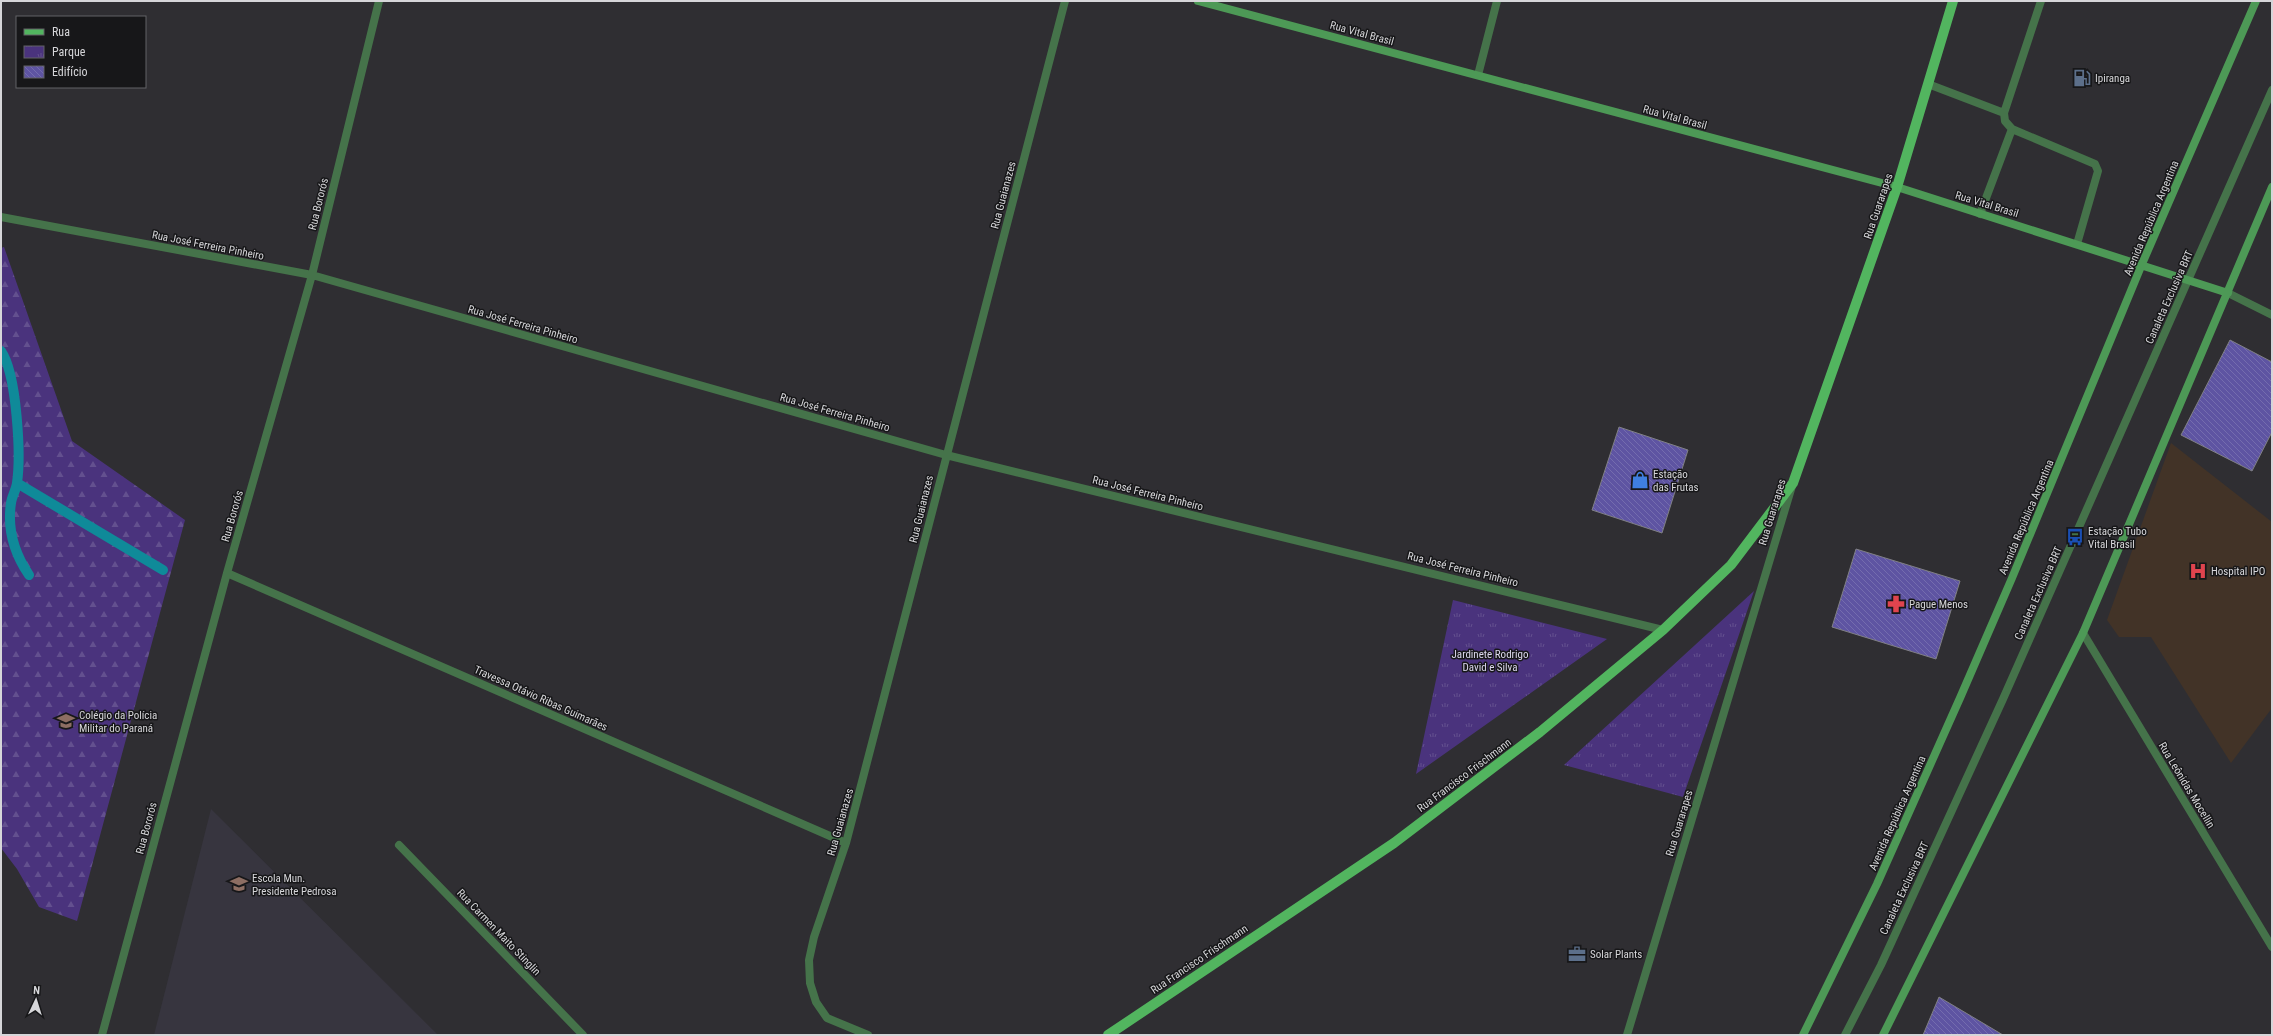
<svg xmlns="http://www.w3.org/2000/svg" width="2273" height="1036" font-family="'Roboto Condensed',sans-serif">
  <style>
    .built { fill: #37353f }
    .medical { fill: #423327 }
    .forest { fill: url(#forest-firs) }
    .park { fill: url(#park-tufts) }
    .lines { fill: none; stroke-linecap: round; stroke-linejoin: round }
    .stream { stroke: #0f8a99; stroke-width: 10 }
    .building { fill: url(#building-back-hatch); stroke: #808085 }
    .lane { stroke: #45734a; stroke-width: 8 }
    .street { stroke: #45734a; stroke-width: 8 }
    .secondary { stroke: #4d9956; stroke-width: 8 }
    .primary { stroke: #52b55f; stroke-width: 10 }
    .labels { text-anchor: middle; stroke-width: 3; stroke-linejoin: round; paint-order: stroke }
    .street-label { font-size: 11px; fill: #d6d6d9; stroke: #171719 }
    .poi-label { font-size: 11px; fill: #d6d6d9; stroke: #171719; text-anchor: start }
    .park-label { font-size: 11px; fill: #dcd8ee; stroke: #171719 }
  </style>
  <defs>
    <pattern id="forest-firs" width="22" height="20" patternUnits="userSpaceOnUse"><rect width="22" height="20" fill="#4a337d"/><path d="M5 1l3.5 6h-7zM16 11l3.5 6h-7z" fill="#63508f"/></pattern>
    <pattern id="park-tufts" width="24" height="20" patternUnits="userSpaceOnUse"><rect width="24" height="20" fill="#4a337d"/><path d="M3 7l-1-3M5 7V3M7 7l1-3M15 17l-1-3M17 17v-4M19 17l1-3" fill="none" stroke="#63508f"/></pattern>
    <pattern id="building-back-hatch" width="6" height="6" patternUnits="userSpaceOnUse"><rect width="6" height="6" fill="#5e54a2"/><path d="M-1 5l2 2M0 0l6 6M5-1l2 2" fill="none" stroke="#746cae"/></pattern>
  </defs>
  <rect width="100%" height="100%" fill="#2f2e32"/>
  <!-- built -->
  <path class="built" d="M 211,809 L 438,1035 L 154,1035 Z"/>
  <!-- medical -->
  <path class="medical" d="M 2171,443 L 2272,522 L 2272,708 L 2231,763 L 2151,637 L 2119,637 L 2107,620 Z"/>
  <!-- forest -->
  <path class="forest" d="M 4,247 L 72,441 L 185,520 L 77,921 L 39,907 L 17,869 L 1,848 L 1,248 Z"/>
  <!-- park -->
  <path class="park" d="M 1754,591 L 1683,797 L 1564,765 Z
    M 1453,600 L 1607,639 L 1416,774 Z"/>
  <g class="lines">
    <!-- stream -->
    <path class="stream" d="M 1,351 C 17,374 21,455 17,483 C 16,490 12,496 11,503 C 7,530 14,553 29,575
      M 17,483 L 163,570"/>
  </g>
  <!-- building -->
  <path class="building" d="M 2230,340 L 2272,362 L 2272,432 L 2252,471 L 2181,435 Z
    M 1619,427 L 1688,450 L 1662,533 L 1592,510 Z
    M 1856,549 L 1960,581 L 1936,659 L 1832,627 Z
    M 1939,997 L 2003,1035 L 1923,1035 Z"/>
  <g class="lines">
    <!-- lane -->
    <path class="lane" d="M 2041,1 L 2004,113 L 2005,121 L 2012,129 L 2095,164 L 2098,171 L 2077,244
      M 1928,84 L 2004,113
      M 1980,214 L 2012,129
      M 1845,1035 L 1881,965 L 2003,699 L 2272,90"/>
    <!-- street -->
    <path class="street" d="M 1478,75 L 1497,1
      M 1,217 L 312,275 L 946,455 L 1663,630
      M 2228,293 L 2272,315
      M 227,573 L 846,843
      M 2083,633 L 2272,947
      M 399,845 L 583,1035
      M 102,1035 L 227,573 L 312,275 L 379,1
      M 868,1035 L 827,1018 L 816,1002 L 810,983 L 809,960 L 814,937 L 846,843 L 1065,1
      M 1627,1035 L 1792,486"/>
    <!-- secondary -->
    <path class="secondary" d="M 1198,1 L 1897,187 L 2228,293
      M 1803,1035 L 1877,884 L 1960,698 L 2012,578 L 2142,264 L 2256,1
      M 1883,1035 L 2083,633 L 2272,187"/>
    <!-- primary -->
    <path class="primary" d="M 1108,1035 L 1394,843 L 1540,732 L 1663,630 L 1731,565 L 1793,483 L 1897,187 L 1953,1"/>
  </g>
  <!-- icons -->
  <defs>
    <g id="fuel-bare" transform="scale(1.38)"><path d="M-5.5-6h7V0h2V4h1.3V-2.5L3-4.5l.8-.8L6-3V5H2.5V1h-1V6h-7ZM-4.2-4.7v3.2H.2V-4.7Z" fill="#5c6f8a" stroke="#171719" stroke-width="2.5" paint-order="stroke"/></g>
    <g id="shop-bare" transform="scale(1.38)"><path d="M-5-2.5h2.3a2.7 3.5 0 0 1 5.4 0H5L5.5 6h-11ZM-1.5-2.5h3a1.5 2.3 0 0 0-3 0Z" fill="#3f7fe0" stroke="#171719" stroke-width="2.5" paint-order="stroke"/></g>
    <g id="bus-bare" transform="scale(1.38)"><path d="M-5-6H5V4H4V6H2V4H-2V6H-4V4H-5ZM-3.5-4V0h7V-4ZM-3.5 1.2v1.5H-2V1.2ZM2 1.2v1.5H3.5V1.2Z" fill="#1a4fb4" stroke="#171719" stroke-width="2.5" paint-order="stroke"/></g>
    <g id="hospital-bare" transform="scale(1.38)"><path d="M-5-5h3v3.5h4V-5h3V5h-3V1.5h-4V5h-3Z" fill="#e0444e" stroke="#171719" stroke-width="2.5" paint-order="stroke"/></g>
    <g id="pharmacy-bare" transform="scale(1.38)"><path d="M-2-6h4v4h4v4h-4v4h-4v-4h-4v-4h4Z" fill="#e0444e" stroke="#171719" stroke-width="2.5" paint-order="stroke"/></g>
    <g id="university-bare" transform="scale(1.38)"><path d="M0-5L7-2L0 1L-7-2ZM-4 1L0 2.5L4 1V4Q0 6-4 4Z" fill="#8d6e63" stroke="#171719" stroke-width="2.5" paint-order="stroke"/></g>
    <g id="school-bare" transform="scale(1.38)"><path d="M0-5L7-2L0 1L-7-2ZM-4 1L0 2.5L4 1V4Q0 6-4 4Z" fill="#8d6e63" stroke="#171719" stroke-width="2.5" paint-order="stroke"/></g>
    <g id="office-bare" transform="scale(1.38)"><path d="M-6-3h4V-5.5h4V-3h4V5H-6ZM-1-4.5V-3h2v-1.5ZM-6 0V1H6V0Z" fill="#5c6f8a" stroke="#171719" stroke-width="2.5" paint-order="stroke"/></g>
  </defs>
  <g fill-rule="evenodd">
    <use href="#fuel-bare" x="2082" y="78"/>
    <use href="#shop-bare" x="1640" y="480"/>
    <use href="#bus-bare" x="2075" y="537"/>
    <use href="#hospital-bare" x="2198" y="571"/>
    <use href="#pharmacy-bare" x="1896" y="604"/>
    <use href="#university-bare" x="66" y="721"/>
    <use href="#school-bare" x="239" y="884"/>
    <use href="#office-bare" x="1577" y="954"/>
  </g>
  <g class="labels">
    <!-- street labels -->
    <g class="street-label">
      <text transform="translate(1362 33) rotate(15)" y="4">Rua Vital Brasil</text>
      <text transform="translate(1675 117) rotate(15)" y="4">Rua Vital Brasil</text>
      <text transform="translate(1003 195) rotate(-75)" y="4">Rua Guaianazes</text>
      <text transform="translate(318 204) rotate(-76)" y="4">Rua Bororós</text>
      <text transform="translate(1987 204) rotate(17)" y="4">Rua Vital Brasil</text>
      <text transform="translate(1878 206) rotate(-71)" y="4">Rua Guararapes</text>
      <text transform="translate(2151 218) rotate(-67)" y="4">Avenida República Argentina</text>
      <text transform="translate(208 245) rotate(11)" y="4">Rua José Ferreira Pinheiro</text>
      <text transform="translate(2169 297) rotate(-66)" y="4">Canaleta Exclusiva BRT</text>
      <text transform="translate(523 324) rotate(16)" y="4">Rua José Ferreira Pinheiro</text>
      <text transform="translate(835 412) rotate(16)" y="4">Rua José Ferreira Pinheiro</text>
      <text transform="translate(1148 493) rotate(14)" y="4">Rua José Ferreira Pinheiro</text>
      <text transform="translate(921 509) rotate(-76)" y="4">Rua Guaianazes</text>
      <text transform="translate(1772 512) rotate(-73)" y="4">Rua Guararapes</text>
      <text transform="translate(232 516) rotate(-74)" y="4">Rua Bororós</text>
      <text transform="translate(2026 517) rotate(-67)" y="4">Avenida República Argentina</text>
      <text transform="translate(1463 569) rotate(14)" y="4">Rua José Ferreira Pinheiro</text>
      <text transform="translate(2038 593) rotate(-66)" y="4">Canaleta Exclusiva BRT</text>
      <text transform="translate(541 698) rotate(24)" y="4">Travessa Otávio Ribas Guimarães</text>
      <text transform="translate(1464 775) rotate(-37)" y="4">Rua Francisco Frischmann</text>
      <text transform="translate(2187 785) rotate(59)" y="4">Rua Leônidas Mocellin</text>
      <text transform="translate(1897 813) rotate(-66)" y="4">Avenida República Argentina</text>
      <text transform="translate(840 822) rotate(-74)" y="4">Rua Guaianazes</text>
      <text transform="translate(1679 823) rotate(-73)" y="4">Rua Guararapes</text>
      <text transform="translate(146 828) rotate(-75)" y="4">Rua Bororós</text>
      <text transform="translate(1904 888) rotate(-65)" y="4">Canaleta Exclusiva BRT</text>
      <text transform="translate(499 932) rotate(46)" y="4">Rua Carmen Maito Stinglin</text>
      <text transform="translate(1199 959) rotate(-34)" y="4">Rua Francisco Frischmann</text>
    </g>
    <!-- poi labels -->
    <g class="poi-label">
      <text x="2095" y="82">Ipiranga</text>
      <text x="1653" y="478">Estação<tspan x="1653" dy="13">das Frutas</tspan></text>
      <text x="2088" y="535">Estação Tubo<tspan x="2088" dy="13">Vital Brasil</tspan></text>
      <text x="2211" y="575">Hospital IPO</text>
      <text x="1909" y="608">Pague Menos</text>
      <text x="79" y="719">Colégio da Polícia<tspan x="79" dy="13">Militar do Paraná</tspan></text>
      <text x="252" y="882">Escola Mun.<tspan x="252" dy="13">Presidente Pedrosa</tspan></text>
      <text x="1590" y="958">Solar Plants</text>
    </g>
    <!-- park labels -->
    <g class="park-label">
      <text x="1490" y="658">Jardinete Rodrigo<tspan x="1490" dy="13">David e Silva</tspan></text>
    </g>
  </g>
  <!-- border -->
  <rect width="2273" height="1036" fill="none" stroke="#d6d6d9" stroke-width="4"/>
  <!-- legend -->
  <rect x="16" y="16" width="130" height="72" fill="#171719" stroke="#636366"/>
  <rect x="24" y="29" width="20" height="6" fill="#52b55f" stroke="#636366"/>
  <text x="52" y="36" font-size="12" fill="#d6d6d9">Rua</text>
  <rect x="24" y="46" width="20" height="12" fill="url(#park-tufts)" stroke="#636366"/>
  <text x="52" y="56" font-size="12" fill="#d6d6d9">Parque</text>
  <rect x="24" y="66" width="20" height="12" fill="url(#building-back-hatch)" stroke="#636366"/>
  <text x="52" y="76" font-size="12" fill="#d6d6d9">Edifício</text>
  <!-- north arrow -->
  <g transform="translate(36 1000) rotate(4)" stroke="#171719" stroke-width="3" paint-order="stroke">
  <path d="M0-3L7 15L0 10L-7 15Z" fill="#d6d6d9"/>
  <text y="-6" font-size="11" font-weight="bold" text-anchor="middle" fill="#d6d6d9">N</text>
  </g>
</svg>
